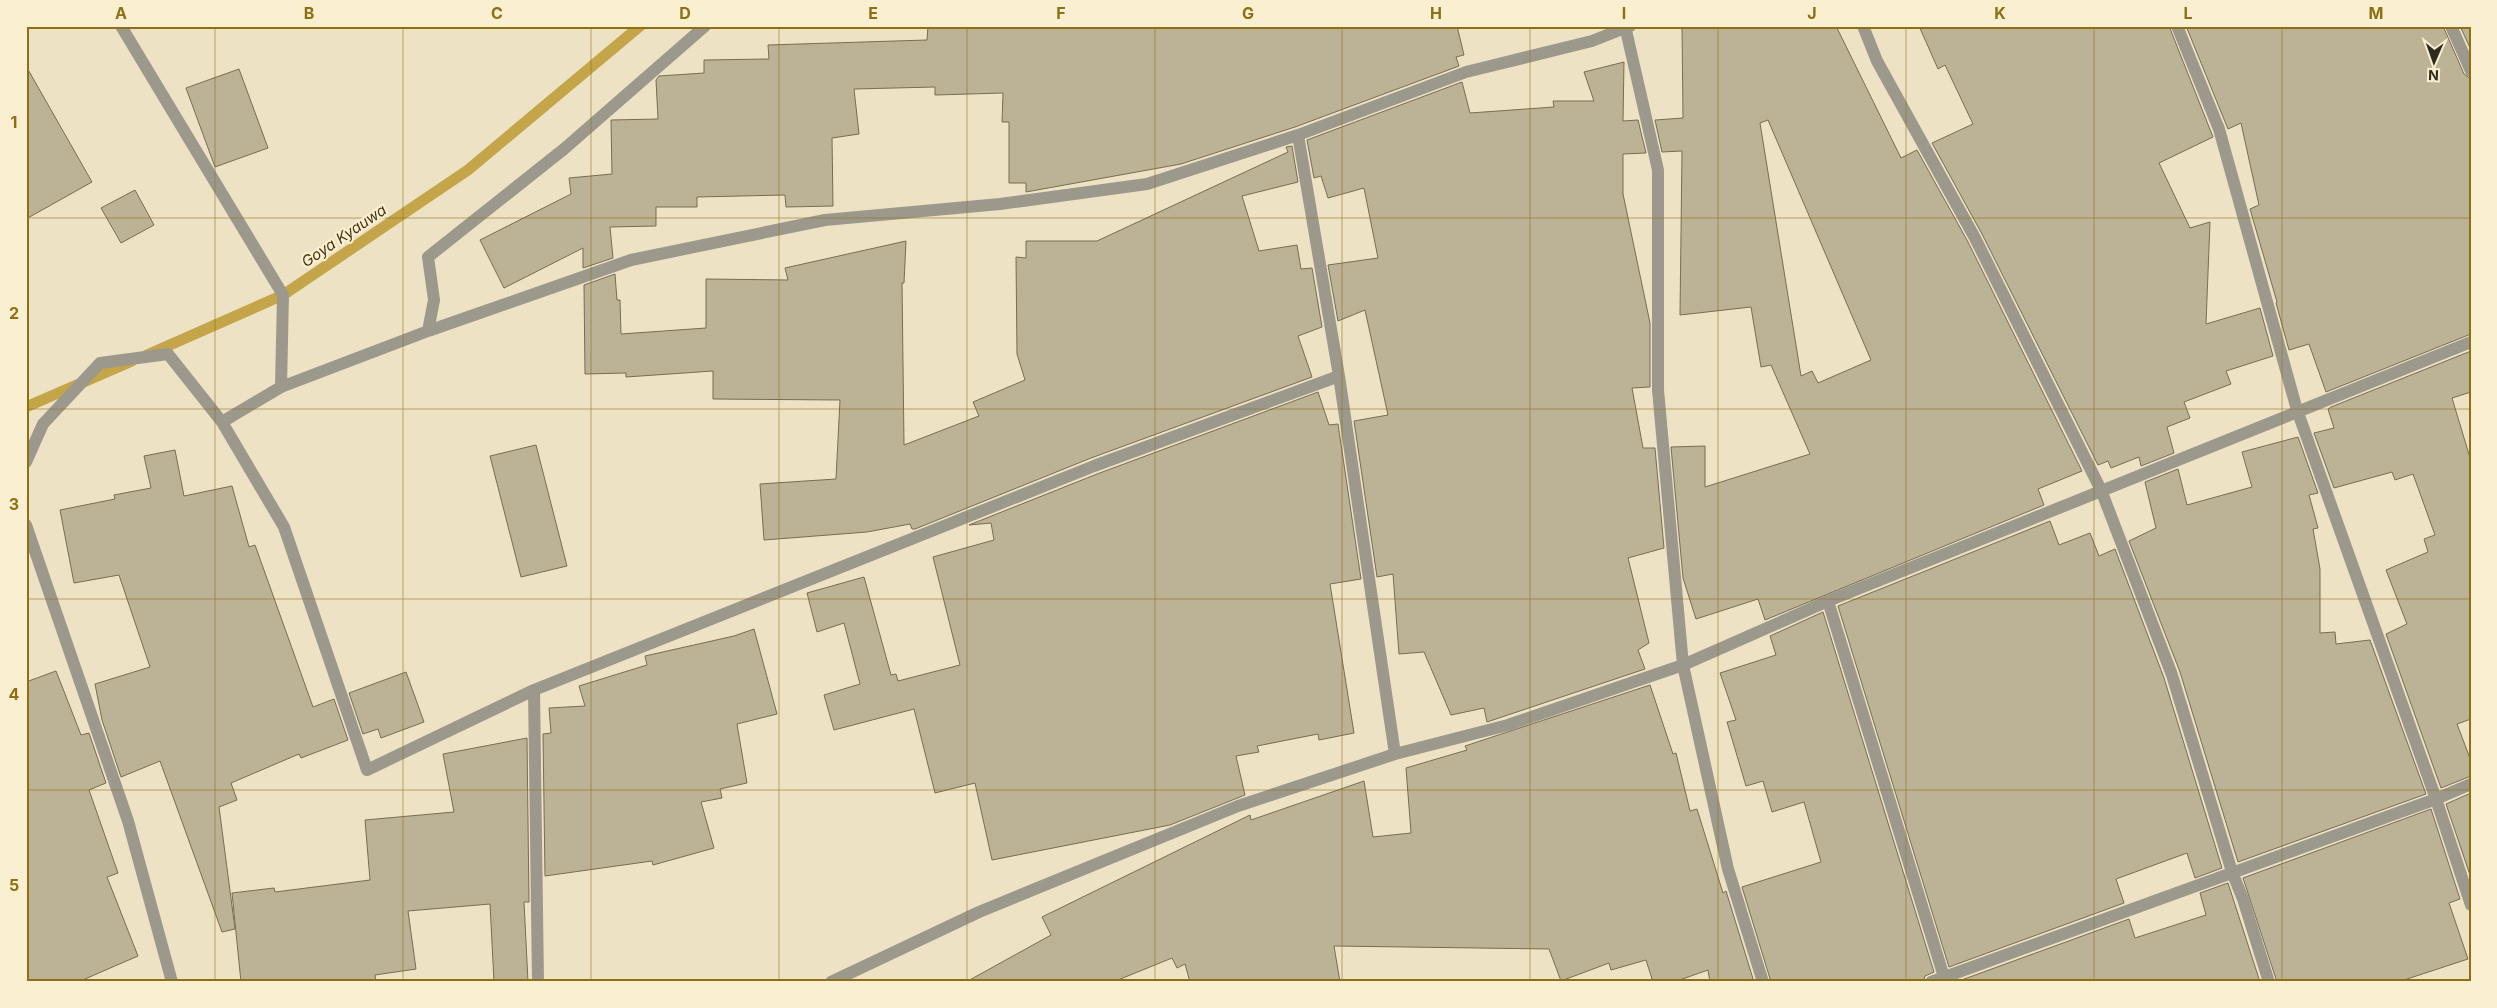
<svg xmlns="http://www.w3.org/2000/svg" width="2497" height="1008" font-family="Inter,sans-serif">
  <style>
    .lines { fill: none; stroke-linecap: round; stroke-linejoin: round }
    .stream { stroke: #c5a54a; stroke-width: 11 }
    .building { fill: #bcb295; stroke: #776d52; fill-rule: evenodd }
    .minor { stroke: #9d988c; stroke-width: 12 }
    .grid { fill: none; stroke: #8d7014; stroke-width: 1; stroke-opacity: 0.55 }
    .labels { text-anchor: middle; stroke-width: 4.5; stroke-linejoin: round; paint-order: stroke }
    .water-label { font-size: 15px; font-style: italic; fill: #463811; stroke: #fbefd1 }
    .neatline { fill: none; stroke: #8d7014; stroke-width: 2 }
    .grid-label { font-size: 16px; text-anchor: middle; font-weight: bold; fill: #8d7014 }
  </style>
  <rect width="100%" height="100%" fill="#ede2c4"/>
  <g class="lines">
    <!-- stream -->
    <path class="stream" d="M 147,355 L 283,295 L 468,170 L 640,26
      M 26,407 L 132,361"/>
  </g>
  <!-- building -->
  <path class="building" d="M 928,26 L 1457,26 L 1464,55 L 1456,57 L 1459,66 L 1295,127 L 1181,164 L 1026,192 L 1026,183 L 1009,183 L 1009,122 L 1002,122 L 1003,93 L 935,95 L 935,87 L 854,89 L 859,134 L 832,138 L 833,206 L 786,207 L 785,195 L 697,197 L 697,207 L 656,207 L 656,226 L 610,227 L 613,258 L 583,268 L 583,248 L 504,288 L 480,240 L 571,194 L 569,178 L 612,174 L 611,120 L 658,119 L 656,80 L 659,76 L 704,73 L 704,60 L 769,59 L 768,45 L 927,40 Z
    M 1682,26 L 1836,26 L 1901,158 L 1917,150 L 1968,242 L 2082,471 L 2038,489 L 2044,505 L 1765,620 L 1758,599 L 1696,619 L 1683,578 L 1671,447 L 1705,446 L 1705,487 L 1810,454 L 1771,365 L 1761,367 L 1751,307 L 1680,315 L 1682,151 L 1662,152 L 1655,120 L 1683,118 ZM 1768,120 L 1871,360 L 1818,383 L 1812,371 L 1801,376 L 1760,123 Z
    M 1919,26 L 2169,26 L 2213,137 L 2159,163 L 2190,228 L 2210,222 L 2206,324 L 2260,308 L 2273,356 L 2226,371 L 2231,384 L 2184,402 L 2190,418 L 2167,427 L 2174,453 L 2141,466 L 2139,457 L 2111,468 L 2108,461 L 2098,465 L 1982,234 L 1932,143 L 1973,124 L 1945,65 L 1938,69 Z
    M 2186,26 L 2443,26 L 2464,74 L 2471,79 L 2471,334 L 2326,392 L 2309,344 L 2289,350 L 2276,303 L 2277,302 L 2250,209 L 2259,205 L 2241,123 L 2228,129 Z
    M 2460,26 L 2471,26 L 2471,50 Z
    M 1624,62 L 1623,121 L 1638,120 L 1646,153 L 1623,154 L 1623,194 L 1650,323 L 1650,387 L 1632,388 L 1643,448 L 1655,448 L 1664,548 L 1628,558 L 1649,643 L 1638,650 L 1645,669 L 1487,722 L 1484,708 L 1451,715 L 1424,652 L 1399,654 L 1393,574 L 1377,577 L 1354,421 L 1388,415 L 1365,310 L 1338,321 L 1328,265 L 1378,258 L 1364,188 L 1328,198 L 1321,176 L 1314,178 L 1307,140 L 1462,82 L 1470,113 L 1554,107 L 1553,101 L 1594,101 L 1584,72 Z
    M 26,66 L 92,182 L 26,219 Z
    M 239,69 L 268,148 L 215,167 L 186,88 Z
    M 1292,146 L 1298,182 L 1242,196 L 1259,251 L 1297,245 L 1301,269 L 1312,268 L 1322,327 L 1298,336 L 1312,377 L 1091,458 L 915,529 L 912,529 L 910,524 L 867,532 L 764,540 L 760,484 L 836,479 L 840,400 L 713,399 L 713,371 L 626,377 L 626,373 L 585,374 L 584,285 L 615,274 L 617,300 L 620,300 L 621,334 L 706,328 L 706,279 L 788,280 L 785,268 L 906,241 L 904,283 L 902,283 L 904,445 L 979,416 L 973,402 L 1025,380 L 1017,354 L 1016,257 L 1026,258 L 1026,241 L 1097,241 L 1288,152 L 1286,147 Z
    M 135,190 L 154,225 L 121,243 L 101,208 Z
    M 2471,351 L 2471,392 L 2452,398 L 2471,461 L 2471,719 L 2457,724 L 2471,761 L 2471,776 L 2441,788 L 2386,634 L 2407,624 L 2386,570 L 2428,552 L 2424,539 L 2435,535 L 2413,474 L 2395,480 L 2392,472 L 2334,488 L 2314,433 L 2334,428 L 2328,409 L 2331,407 Z
    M 1318,392 L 1329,425 L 1338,424 L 1361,579 L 1330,584 L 1354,733 L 1319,740 L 1318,734 L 1257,746 L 1259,752 L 1236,756 L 1245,795 L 1170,825 L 992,860 L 975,783 L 935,793 L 914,709 L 834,730 L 824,695 L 860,684 L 844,623 L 817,632 L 807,593 L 864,577 L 891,675 L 896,674 L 898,681 L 960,665 L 933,557 L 994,540 L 991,523 L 969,525 L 1097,474 Z
    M 2298,437 L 2318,493 L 2309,495 L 2318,528 L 2313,529 L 2320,569 L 2320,633 L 2335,632 L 2336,644 L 2370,640 L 2426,794 L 2238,862 L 2180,672 L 2129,541 L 2156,528 L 2145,482 L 2178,469 L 2187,505 L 2252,487 L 2242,452 Z
    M 536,445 L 567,566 L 521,577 L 490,456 Z
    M 175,450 L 184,496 L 232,486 L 249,547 L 255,545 L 313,707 L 334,699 L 348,740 L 301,758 L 299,754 L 231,783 L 237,800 L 219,807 L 235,929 L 222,932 L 160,761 L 121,777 L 102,720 L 95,684 L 150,667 L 119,575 L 74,583 L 60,510 L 115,499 L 114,495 L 151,488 L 144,456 Z
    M 2050,521 L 2059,545 L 2090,533 L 2099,556 L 2115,549 L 2164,678 L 2222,868 L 2195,878 L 2187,853 L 2116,879 L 2124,903 L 1949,967 L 1838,606 Z
    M 1823,612 L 1934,972 L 1925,976 L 1923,982 L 1771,982 L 1742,887 L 1821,862 L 1804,802 L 1772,812 L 1763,781 L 1746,786 L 1727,722 L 1736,720 L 1720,673 L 1776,655 L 1770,636 Z
    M 754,629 L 777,714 L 737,724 L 747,783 L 720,789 L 722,798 L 701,802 L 714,848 L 653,865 L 652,861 L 545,876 L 543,734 L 551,733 L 549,708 L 585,706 L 579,686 L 647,665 L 645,656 L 734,636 Z
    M 56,671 L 81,735 L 89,733 L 106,783 L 89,790 L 118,873 L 107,877 L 138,956 L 78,982 L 26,982 L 26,682 Z
    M 406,672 L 424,722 L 381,738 L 378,729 L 363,734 L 349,693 Z
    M 1650,685 L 1673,754 L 1676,753 L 1690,811 L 1697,809 L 1723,893 L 1726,891 L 1754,982 L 1710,982 L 1708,970 L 1674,982 L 1653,982 L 1646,960 L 1611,970 L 1609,963 L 1561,981 L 1549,949 L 1334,946 L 1340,982 L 1190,982 L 1185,964 L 1177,968 L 1172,958 L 1113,982 L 966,982 L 1051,935 L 1042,917 L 1250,815 L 1251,820 L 1364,781 L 1373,837 L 1411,833 L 1406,768 L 1467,750 L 1465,746 Z
    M 527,738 L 529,902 L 524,902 L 528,982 L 494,982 L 490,904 L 408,911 L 416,969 L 375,975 L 376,982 L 241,982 L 232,893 L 274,888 L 275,892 L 370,880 L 365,820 L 454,812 L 443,754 Z
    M 2471,793 L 2471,878 L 2446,804 Z
    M 2431,809 L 2460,899 L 2449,903 L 2468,959 L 2398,982 L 2277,982 L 2243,878 Z
    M 2228,883 L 2260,982 L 1956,982 L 2129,919 L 2135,938 L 2206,915 L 2200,893 Z"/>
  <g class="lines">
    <!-- minor -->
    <path class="minor" d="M 121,26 L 283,295 L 281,387
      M 1625,26 L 1658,170 L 1658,390 L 1683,665 L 1728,869 L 1763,982
      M 1863,26 L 1877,61 L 1975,238 L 2101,490 L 2172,675 L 2232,872 L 2243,899 L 2269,982
      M 2177,26 L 2219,129 L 2297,410 L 2436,799 L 2471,905
      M 2451,26 L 2471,71
      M 1298,135 L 1339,376 L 1395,754
      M 428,331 L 434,300 L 428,257 L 564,149 L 705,26
      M 1339,376 L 1094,466 L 534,690 L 367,770 L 284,527 L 222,422 L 281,387 L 428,331 L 631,260 L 825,220 L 1000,204 L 1147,184 L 1298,135 L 1466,72 L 1592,41 L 1630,26
      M 26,462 L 43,424 L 100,363 L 168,354 L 222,422
      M 26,525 L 128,821 L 172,982
      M 1828,601 L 1944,977
      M 534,690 L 538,982
      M 831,982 L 979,912 L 1238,806 L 1395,754 L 1508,725 L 1683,665 L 1828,601 L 2471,342
      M 1931,982 L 2436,799 L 2471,784"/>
  </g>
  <!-- grid -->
  <path class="grid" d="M 215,26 L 215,982M 403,26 L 403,982M 591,26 L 591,982M 779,26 L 779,982M 967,26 L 967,982M 1155,26 L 1155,982M 1342,26 L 1342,982M 1530,26 L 1530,982M 1718,26 L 1718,982M 1906,26 L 1906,982M 2094,26 L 2094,982M 2282,26 L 2282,982M 26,218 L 2471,218M 26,409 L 2471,409M 26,599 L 2471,599M 26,790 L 2471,790"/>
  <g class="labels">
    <!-- water labels -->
    <g class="water-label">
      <text transform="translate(344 236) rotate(-34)" y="5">Goya Kyauwa</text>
    </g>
  </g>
  <!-- border -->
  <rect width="2497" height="1008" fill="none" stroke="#fbefd1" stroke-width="55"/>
  <!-- north arrow -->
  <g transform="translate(2434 62) rotate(182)" stroke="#fbefd1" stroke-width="4" paint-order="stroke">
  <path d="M0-4L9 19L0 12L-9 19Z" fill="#2f2b1f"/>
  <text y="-8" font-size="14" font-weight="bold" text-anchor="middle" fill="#2f2b1f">N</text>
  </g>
  <rect x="28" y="28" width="2442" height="952" class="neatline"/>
  <g class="grid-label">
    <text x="121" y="19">A</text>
    <text x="309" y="19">B</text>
    <text x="497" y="19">C</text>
    <text x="685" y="19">D</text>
    <text x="873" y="19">E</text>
    <text x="1061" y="19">F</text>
    <text x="1248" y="19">G</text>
    <text x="1436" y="19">H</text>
    <text x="1624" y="19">I</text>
    <text x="1812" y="19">J</text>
    <text x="2000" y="19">K</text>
    <text x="2188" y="19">L</text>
    <text x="2376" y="19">M</text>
    <text x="14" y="128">1</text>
    <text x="14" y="319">2</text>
    <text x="14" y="510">3</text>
    <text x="14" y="700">4</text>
    <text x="14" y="891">5</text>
  </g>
</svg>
